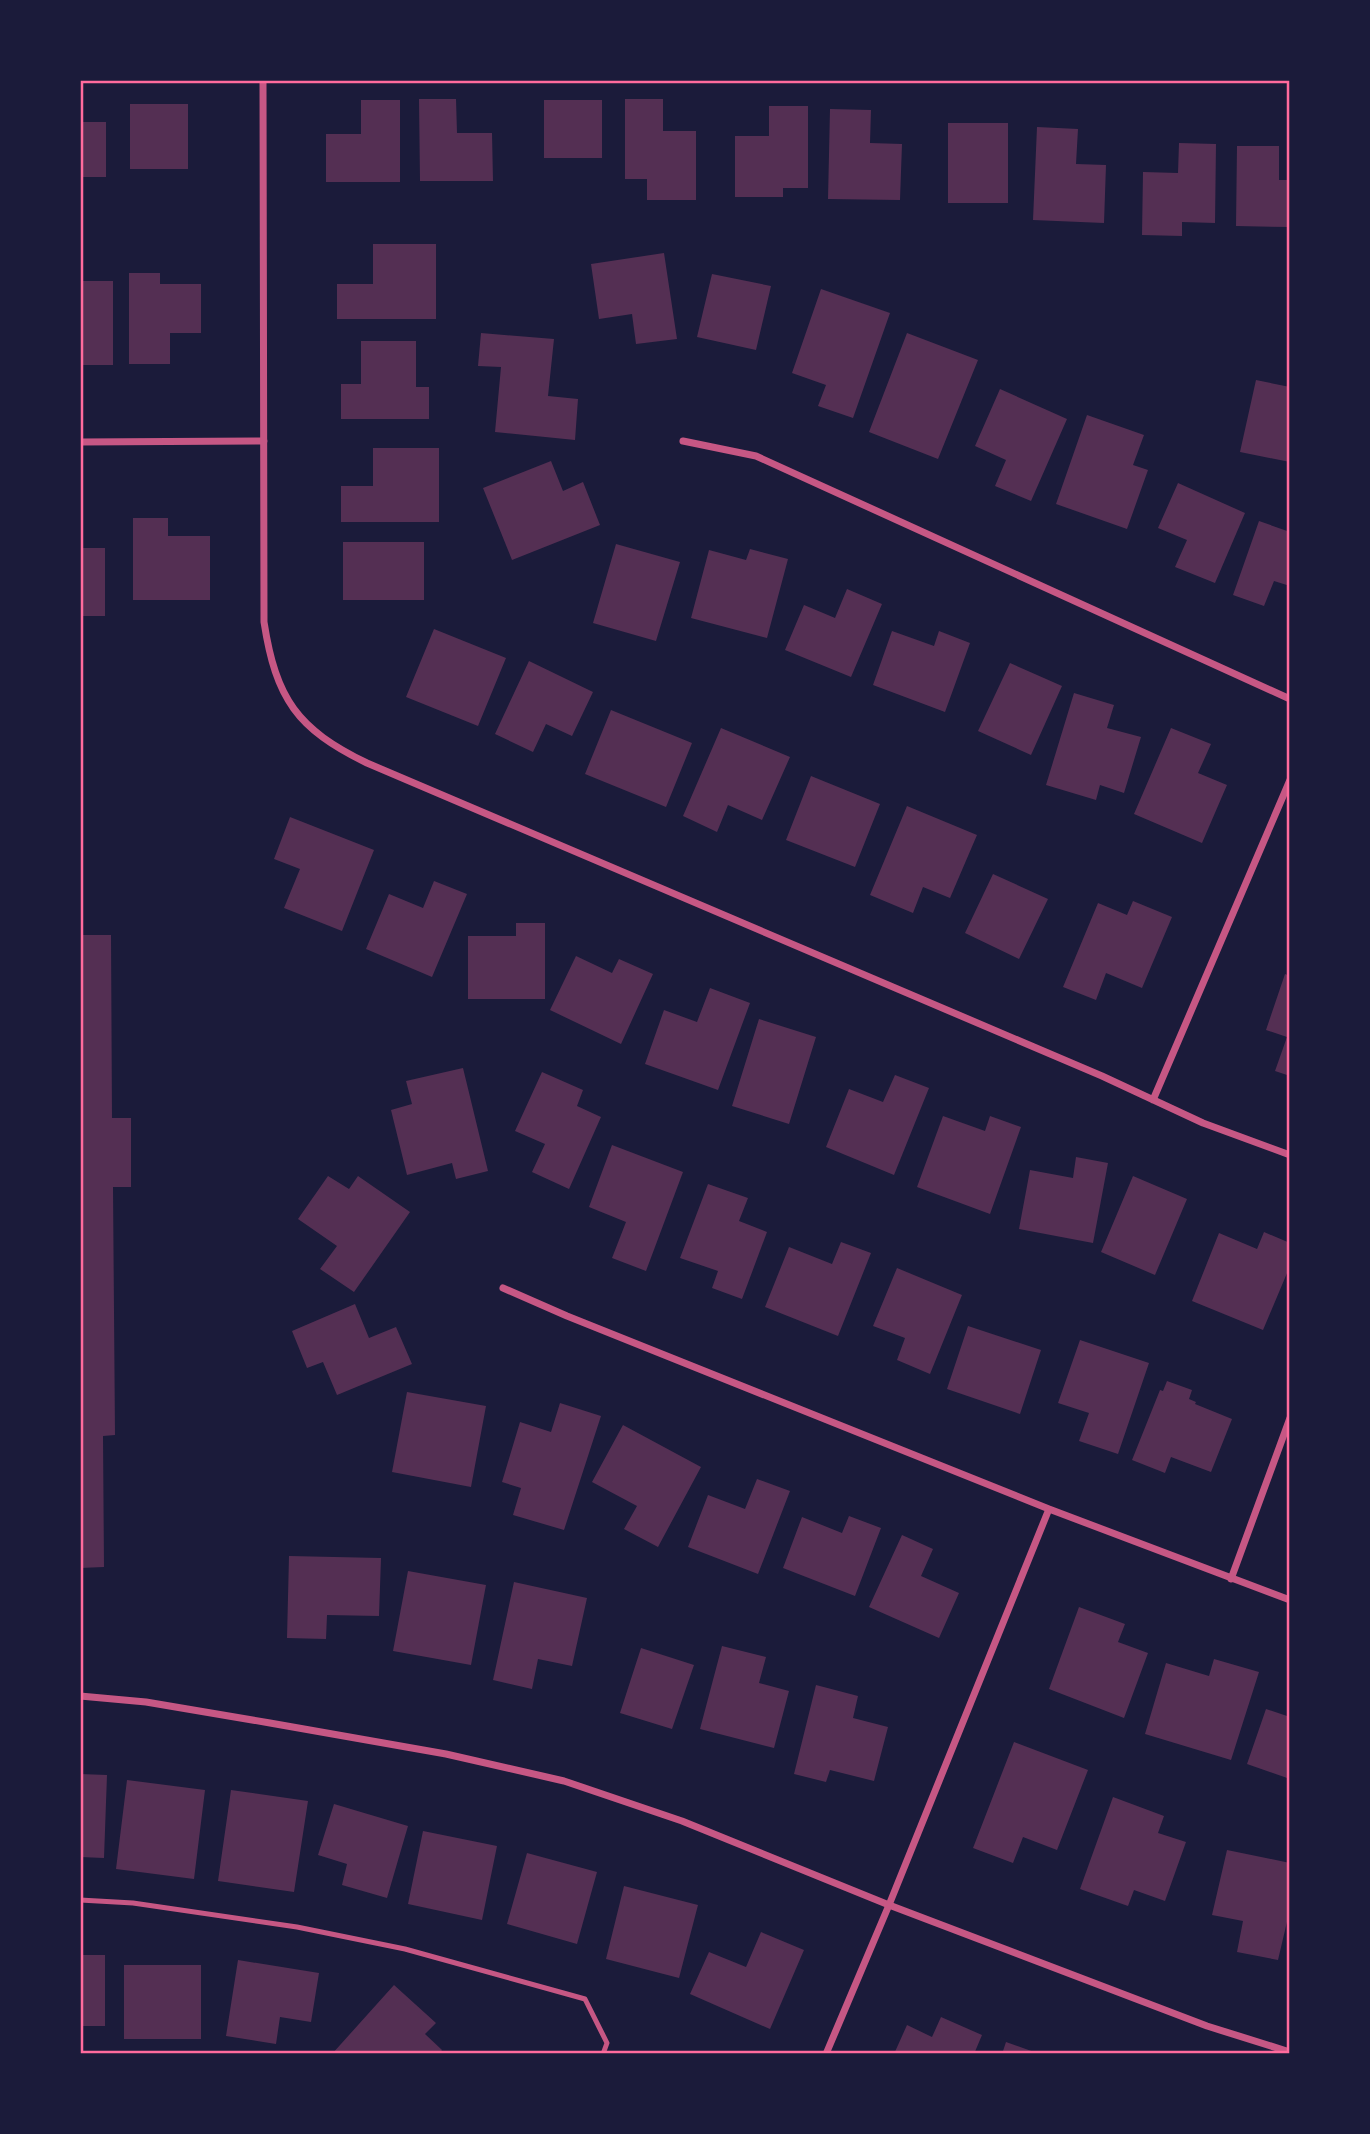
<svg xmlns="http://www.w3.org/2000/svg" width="1370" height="2134" font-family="'IBM Plex Sans',sans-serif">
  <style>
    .building { fill: #542f53 }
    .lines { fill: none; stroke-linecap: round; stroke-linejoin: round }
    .service { stroke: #c65784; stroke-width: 5 }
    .minor { stroke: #c65784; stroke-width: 7 }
    .neatline { fill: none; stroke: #ff6b9d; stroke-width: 2.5 }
  </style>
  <rect width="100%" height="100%" fill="#1b1b3a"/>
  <!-- building -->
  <path class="building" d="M 419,99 L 456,99 L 457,133 L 492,133 L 493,181 L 420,181 Z
    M 625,99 L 663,99 L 663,131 L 696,131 L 696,200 L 647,200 L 647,179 L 625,179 Z
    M 361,100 L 400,100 L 400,182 L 326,182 L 326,134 L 361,134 Z
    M 544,100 L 602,100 L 602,158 L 544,158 Z
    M 130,104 L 188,104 L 188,169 L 130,169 Z
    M 769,106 L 808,106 L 808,188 L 783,188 L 783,197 L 735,197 L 735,136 L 769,136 Z
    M 830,109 L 871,110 L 870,143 L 902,144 L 900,200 L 828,199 Z
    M 80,122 L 106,122 L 106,177 L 80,177 Z
    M 948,123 L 1008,123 L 1008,203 L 948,203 Z
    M 1037,127 L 1078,129 L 1076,164 L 1106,165 L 1104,223 L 1033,220 Z
    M 1179,143 L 1216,144 L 1215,223 L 1182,222 L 1182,236 L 1142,235 L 1143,172 L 1178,173 Z
    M 1237,146 L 1279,146 L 1279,180 L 1290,180 L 1290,227 L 1236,226 Z
    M 373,244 L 436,244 L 436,319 L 337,319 L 337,284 L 373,284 Z
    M 664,253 L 677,339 L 636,344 L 632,314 L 599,319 L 591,264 Z
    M 129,273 L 160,273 L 160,284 L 201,284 L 201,333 L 170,333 L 170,364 L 129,364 Z
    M 712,274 L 771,286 L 756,350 L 697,337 Z
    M 80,281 L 113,281 L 113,365 L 80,365 Z
    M 821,289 L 890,313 L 853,418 L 818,406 L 826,385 L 792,373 Z
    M 481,333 L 554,339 L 548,396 L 578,399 L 575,440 L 495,432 L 501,367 L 478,366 Z
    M 907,333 L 978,360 L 938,459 L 869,432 Z
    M 361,341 L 416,341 L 416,387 L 429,387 L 429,419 L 341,419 L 341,384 L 361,384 Z
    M 1256,380 L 1290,387 L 1290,462 L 1240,452 Z
    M 1000,389 L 1067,419 L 1031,501 L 995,486 L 1006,460 L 975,446 Z
    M 1087,415 L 1144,435 L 1133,465 L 1148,470 L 1127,529 L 1056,504 Z
    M 373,448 L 439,448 L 439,522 L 341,522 L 341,486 L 373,486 Z
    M 551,461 L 563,491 L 583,482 L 600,525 L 512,560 L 483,488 Z
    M 1178,483 L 1245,513 L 1215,583 L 1175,567 L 1187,540 L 1158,528 Z
    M 133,518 L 168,518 L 168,536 L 210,536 L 210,600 L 133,600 Z
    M 1259,521 L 1290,532 L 1290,586 L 1274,581 L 1264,606 L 1233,595 Z
    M 343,542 L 424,542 L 424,600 L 343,600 Z
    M 616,544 L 680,562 L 656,641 L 593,623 Z
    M 80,548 L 105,548 L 105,616 L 80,616 Z
    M 750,549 L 788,559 L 767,638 L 691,618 L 709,550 L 746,560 Z
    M 847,589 L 882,604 L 851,677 L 785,650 L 804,605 L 835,618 Z
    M 434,629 L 506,658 L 478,726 L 406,697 Z
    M 892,631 L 934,646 L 939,631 L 970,643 L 945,712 L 873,685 Z
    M 529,661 L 593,692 L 572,736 L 546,724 L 533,752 L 495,734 Z
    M 1010,663 L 1062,686 L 1031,755 L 978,731 Z
    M 1074,693 L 1114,705 L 1107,728 L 1141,737 L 1124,793 L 1100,785 L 1096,800 L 1046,785 Z
    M 611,710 L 692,743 L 666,807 L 585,774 Z
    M 721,728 L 790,757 L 762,820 L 728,805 L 717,832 L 683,816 Z
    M 1171,728 L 1211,744 L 1198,773 L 1227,785 L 1202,843 L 1134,814 Z
    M 811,776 L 880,804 L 855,867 L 786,840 Z
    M 907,806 L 977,835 L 950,898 L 923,887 L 913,913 L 870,895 Z
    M 290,817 L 374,850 L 342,931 L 284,908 L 300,869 L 274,859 Z
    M 993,874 L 1048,899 L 1019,959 L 965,933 Z
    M 434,881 L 467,894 L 432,977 L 366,949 L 389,894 L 423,908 Z
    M 1133,901 L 1172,917 L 1142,988 L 1106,973 L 1096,1000 L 1063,987 L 1098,903 L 1127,915 Z
    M 516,923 L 545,923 L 545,999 L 468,999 L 468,936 L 516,936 Z
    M 80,935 L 111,935 L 112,1118 L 131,1118 L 131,1187 L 113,1187 L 115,1435 L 103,1436 L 104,1567 L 80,1568 Z
    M 576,956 L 612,973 L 619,959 L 653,974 L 621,1044 L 550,1010 Z
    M 1285,974 L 1290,976 L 1290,1076 L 1275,1071 L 1287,1037 L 1266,1030 Z
    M 710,988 L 750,1003 L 718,1090 L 645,1064 L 664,1010 L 697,1022 Z
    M 759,1019 L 816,1037 L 789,1124 L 732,1106 Z
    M 463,1068 L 488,1171 L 456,1179 L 452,1163 L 407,1175 L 391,1110 L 412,1104 L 406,1081 Z
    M 542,1072 L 583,1090 L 577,1106 L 601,1117 L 569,1189 L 532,1172 L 545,1144 L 515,1131 Z
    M 895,1075 L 929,1088 L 894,1175 L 826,1147 L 849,1089 L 883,1102 Z
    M 943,1116 L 985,1131 L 990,1116 L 1021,1127 L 990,1214 L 917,1187 Z
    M 612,1145 L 683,1172 L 646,1271 L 612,1258 L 626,1222 L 589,1207 Z
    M 1076,1157 L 1108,1163 L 1093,1243 L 1019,1229 L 1030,1170 L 1073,1178 Z
    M 328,1176 L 349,1189 L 358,1176 L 410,1212 L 354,1292 L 320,1269 L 337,1246 L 298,1219 Z
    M 1133,1176 L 1187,1199 L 1155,1275 L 1101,1252 Z
    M 708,1184 L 748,1198 L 739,1221 L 767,1232 L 742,1299 L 712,1288 L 718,1271 L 680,1258 Z
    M 1264,1232 L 1290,1243 L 1290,1266 L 1263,1330 L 1192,1301 L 1219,1233 L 1257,1249 Z
    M 841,1242 L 871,1253 L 838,1336 L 765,1307 L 789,1247 L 832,1264 Z
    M 897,1268 L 962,1295 L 930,1374 L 897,1360 L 905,1338 L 873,1326 Z
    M 355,1304 L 369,1338 L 396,1327 L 412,1364 L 337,1395 L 323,1362 L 307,1368 L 292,1331 Z
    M 968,1326 L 1041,1350 L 1020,1414 L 947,1389 Z
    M 1080,1340 L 1149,1363 L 1118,1454 L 1079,1441 L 1089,1413 L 1058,1403 Z
    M 1167,1381 L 1192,1390 L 1189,1399 L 1196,1402 L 1195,1404 L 1232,1419 L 1211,1472 L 1171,1457 L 1165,1473 L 1132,1460 L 1160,1390 L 1163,1391 Z
    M 407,1392 L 486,1406 L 471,1487 L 392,1472 Z
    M 560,1403 L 601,1416 L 564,1530 L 513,1515 L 521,1488 L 502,1482 L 520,1422 L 551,1432 Z
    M 623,1425 L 701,1467 L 658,1547 L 624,1529 L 637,1506 L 592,1482 Z
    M 757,1479 L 790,1491 L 758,1574 L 688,1547 L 708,1495 L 745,1509 Z
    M 849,1516 L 881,1528 L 855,1596 L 783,1568 L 802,1517 L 842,1533 Z
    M 902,1535 L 933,1549 L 921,1576 L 959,1593 L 939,1638 L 869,1607 Z
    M 289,1556 L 381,1558 L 379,1616 L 327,1615 L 326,1639 L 287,1638 Z
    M 408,1571 L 486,1585 L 471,1665 L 393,1651 Z
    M 514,1582 L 587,1598 L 572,1666 L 538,1659 L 532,1689 L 493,1680 Z
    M 1079,1607 L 1125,1624 L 1118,1642 L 1148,1653 L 1124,1718 L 1049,1689 Z
    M 722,1646 L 766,1657 L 759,1683 L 789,1691 L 774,1748 L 700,1729 Z
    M 641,1648 L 694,1665 L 672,1729 L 620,1713 Z
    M 1214,1659 L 1259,1672 L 1231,1760 L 1145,1734 L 1166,1663 L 1209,1676 Z
    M 816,1685 L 858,1696 L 853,1718 L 888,1727 L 874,1781 L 830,1770 L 826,1782 L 794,1774 Z
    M 1266,1709 L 1290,1717 L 1290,1779 L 1247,1764 Z
    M 1014,1742 L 1088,1770 L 1057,1850 L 1023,1837 L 1013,1863 L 973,1848 Z
    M 80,1774 L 107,1775 L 104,1858 L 80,1857 Z
    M 127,1780 L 205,1790 L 194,1879 L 116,1869 Z
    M 231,1790 L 308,1801 L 294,1892 L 218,1881 Z
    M 1113,1797 L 1164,1816 L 1158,1833 L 1186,1842 L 1165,1901 L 1134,1890 L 1128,1906 L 1080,1889 Z
    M 334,1804 L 408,1826 L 387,1898 L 342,1885 L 347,1864 L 318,1855 Z
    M 423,1831 L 497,1846 L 482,1920 L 408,1904 Z
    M 1227,1850 L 1290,1863 L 1290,1909 L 1278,1960 L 1237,1952 L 1243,1921 L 1212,1915 Z
    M 527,1853 L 597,1872 L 577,1944 L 507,1924 Z
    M 624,1886 L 698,1905 L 679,1978 L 606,1959 Z
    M 761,1932 L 804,1950 L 770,2029 L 690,1994 L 709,1952 L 746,1967 Z
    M 80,1955 L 105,1955 L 105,2026 L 80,2026 Z
    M 238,1960 L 319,1973 L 311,2022 L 280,2017 L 276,2044 L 226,2036 Z
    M 124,1965 L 201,1965 L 201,2039 L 124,2039 Z
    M 394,1985 L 436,2023 L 425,2034 L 442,2050 L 439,2054 L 332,2054 Z
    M 941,2017 L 982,2035 L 974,2054 L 894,2054 L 907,2025 L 932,2037 Z
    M 1006,2042 L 1037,2053 L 1037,2054 L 1002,2054 Z"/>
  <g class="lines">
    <!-- service -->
    <path class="service" d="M 80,1900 L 133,1903 L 297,1927 L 405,1949 L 585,1999 L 607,2043 L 603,2054"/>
    <!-- minor -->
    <path class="minor" d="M 263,80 L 264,622 C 276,699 297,729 367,763 L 1102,1076 L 1203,1123 L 1290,1155
      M 683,441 L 756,456 L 1290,699
      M 80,442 L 264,441
      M 1153,1100 L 1290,780
      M 503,1288 L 567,1316 L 1049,1509 L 1290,1600
      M 1231,1579 L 1290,1418
      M 80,1696 L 146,1702 L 270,1723 L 446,1754 L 564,1781 L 682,1821 L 889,1905 L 1207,2026 L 1290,2052
      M 826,2054 L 889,1905 L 1049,1509"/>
  </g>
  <!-- border -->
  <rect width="1370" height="2134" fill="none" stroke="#1b1b3a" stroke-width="164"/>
  <rect x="82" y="82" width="1206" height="1970" class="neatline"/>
</svg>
